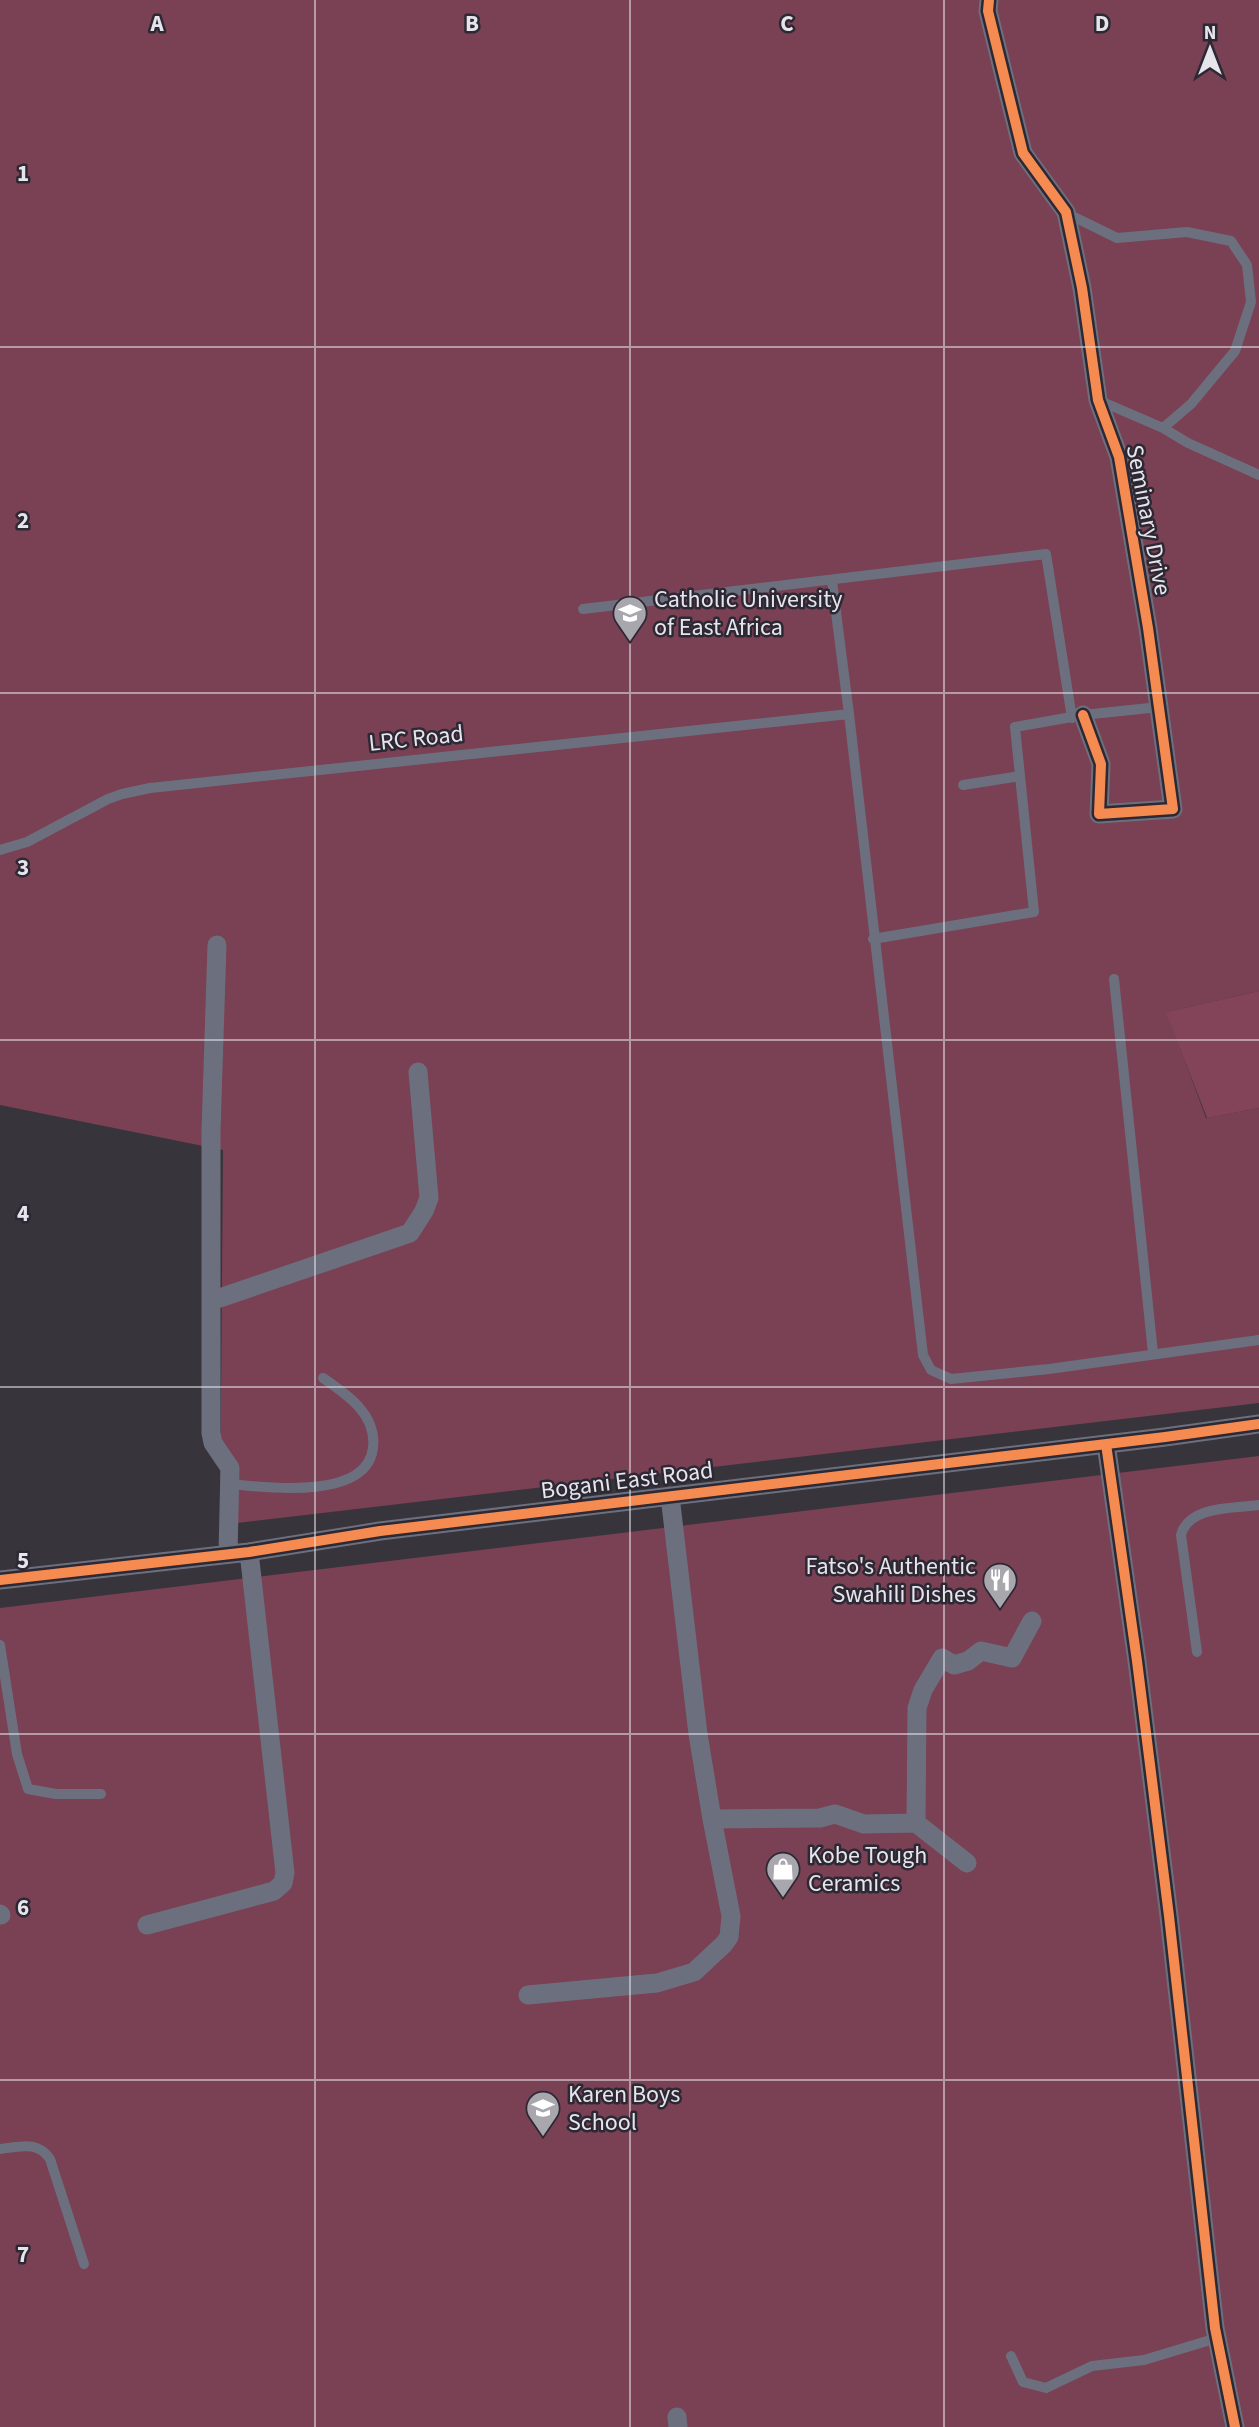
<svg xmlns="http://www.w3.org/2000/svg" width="1259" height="2427" font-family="'Source Sans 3',sans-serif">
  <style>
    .green { fill: #7a4053 }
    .forest { fill: #834358 }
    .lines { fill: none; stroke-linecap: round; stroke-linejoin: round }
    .lane { stroke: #6c707e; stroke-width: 10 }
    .street { stroke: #6c707e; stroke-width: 19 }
    .cycleway-casing { stroke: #2c2834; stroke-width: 15 }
    .cycleway { stroke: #f68b52; stroke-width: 10 }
    .grid { fill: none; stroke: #e7e5ec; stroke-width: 2; stroke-opacity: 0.55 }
    .labels { text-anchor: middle; stroke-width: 5; stroke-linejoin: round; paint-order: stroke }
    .street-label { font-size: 24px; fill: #e7e5ec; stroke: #2c2834 }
    .poi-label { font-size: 24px; fill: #e7e5ec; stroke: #2c2834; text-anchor: start }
    .grid-label { font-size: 23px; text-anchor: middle; font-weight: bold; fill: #e7e5ec; stroke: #2c2834; stroke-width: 5; stroke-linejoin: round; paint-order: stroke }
  </style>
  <rect width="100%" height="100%" fill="#37353b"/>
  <!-- green -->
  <path class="green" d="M 0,0 L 1259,0 L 1259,991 L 1167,1012 L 1206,1118 L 1259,1108 L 1259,1403 L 220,1525 L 223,1150 L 0,1105 Z
    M 1259,1456 L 1259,2427 L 0,2427 L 0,1608 Z"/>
  <!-- forest -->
  <path class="forest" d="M 1259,991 L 1259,1108 L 1207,1118 L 1166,1012 Z"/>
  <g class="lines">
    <!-- lane -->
    <path class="lane" d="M 1066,213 L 1117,238 L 1187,232 L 1231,241 L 1247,265 L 1251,302 L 1235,351 L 1191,404 L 1163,428
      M 1098,400 L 1163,428 L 1188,443 L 1259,475
      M 832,581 L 849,714 L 923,1355 L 931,1370 L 951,1379 L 1049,1369 L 1259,1340
      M 583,609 L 1046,554 L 1072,718
      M 963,785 L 1020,776
      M 0,850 L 27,842 L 108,799 L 122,794 L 150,788 L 849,714
      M 873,939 L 1034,912 L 1015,727 L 1083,715 L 1159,707
      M 1114,979 L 1153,1353
      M 231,1484 C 268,1488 367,1500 373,1448 C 377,1415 348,1395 323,1378
      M 0,1645 L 17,1754 L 28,1789 L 56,1794 L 101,1794
      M 1197,1652 L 1181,1535 C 1189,1505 1233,1509 1259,1505
      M 0,2149 C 20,2147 37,2140 50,2159 L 84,2264
      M 1011,2356 L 1023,2382 L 1046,2388 L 1092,2366 L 1144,2360 L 1217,2338"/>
    <!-- street -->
    <path class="street" d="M 989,0 L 988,11 L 1023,153 L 1066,212 L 1082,288 L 1098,400 L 1119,457 L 1148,628 L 1173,809 L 1099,814 L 1101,764 L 1083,715
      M 217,945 L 211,1131 L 211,1433 L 213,1443 L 230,1468 L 228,1553
      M 211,1301 L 410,1233 L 424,1211 L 429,1198 L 418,1072
      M 1106,1444 L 1137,1661 L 1169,1916 L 1215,2328 L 1235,2427
      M 670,1496 L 698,1734 L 712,1819 L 820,1818 L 835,1814 L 864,1824 L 916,1823 L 917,1708 L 923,1690 L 942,1658 L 954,1665 L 968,1661 L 981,1651 L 1012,1658 L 1032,1621
      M 0,1580 L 249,1552 L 380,1531 L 1165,1437 L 1259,1424
      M 916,1823 L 967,1863
      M 0,1914 L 1,1915
      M 147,1925 L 274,1891 L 283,1883 L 285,1873 L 249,1552
      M 528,1995 L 657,1983 L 694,1972 L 724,1944 L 729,1937 L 731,1916 L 712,1819
      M 677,2417 L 678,2427"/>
    <!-- cycleway casing -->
    <g class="cycleway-casing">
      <path id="cycleway" d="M 989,0 L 988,11 L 1023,153 L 1066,212 L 1082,288 L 1098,400 L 1119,457 L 1148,628 L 1173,809 L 1099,814 L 1101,764 L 1083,715
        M 1106,1444 L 1137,1661 L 1169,1916 L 1215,2328 L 1235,2427
        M 0,1580 L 249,1552 L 380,1531 L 1165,1437 L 1259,1424"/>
    </g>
    <!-- cycleway -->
    <use href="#cycleway" class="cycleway"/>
  </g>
  <!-- grid -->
  <path class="grid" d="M 315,0 L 315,2427M 630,0 L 630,2427M 944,0 L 944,2427M 0,347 L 1259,347M 0,693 L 1259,693M 0,1040 L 1259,1040M 0,1387 L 1259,1387M 0,1734 L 1259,1734M 0,2080 L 1259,2080"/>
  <!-- icons -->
  <defs>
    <g id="university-pin" transform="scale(1.75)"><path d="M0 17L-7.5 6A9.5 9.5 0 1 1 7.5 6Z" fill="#a9a7ae" stroke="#2c2834"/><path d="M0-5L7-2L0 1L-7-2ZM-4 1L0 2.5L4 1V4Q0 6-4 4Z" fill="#fff"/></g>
    <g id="restaurant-pin" transform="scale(1.75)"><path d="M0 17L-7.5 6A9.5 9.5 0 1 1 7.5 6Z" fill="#a9a7ae" stroke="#2c2834"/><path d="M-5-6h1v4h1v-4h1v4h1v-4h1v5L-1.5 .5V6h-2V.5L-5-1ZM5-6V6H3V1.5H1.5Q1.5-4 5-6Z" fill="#fff"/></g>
    <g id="shop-pin" transform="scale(1.75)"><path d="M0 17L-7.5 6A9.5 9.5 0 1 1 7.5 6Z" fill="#a9a7ae" stroke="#2c2834"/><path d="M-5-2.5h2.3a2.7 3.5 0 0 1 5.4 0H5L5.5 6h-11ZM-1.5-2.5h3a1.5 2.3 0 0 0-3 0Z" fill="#fff"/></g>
    <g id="school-pin" transform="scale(1.75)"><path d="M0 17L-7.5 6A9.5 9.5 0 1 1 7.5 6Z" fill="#a9a7ae" stroke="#2c2834"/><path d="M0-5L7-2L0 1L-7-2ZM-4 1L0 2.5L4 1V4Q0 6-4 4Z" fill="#fff"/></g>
  </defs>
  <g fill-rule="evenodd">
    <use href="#university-pin" x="630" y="613"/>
    <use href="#restaurant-pin" x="1000" y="1580"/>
    <use href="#shop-pin" x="783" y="1869"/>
    <use href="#school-pin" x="543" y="2108"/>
  </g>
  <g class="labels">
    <!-- street labels -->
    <g class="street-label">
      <text transform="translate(1149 520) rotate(79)" y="8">Seminary Drive</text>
      <text transform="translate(416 738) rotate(-6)" y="8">LRC Road</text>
      <text transform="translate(627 1480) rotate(-7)" y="8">Bogani East Road</text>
    </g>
    <!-- poi labels -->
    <g class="poi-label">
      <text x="654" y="607">Catholic University<tspan x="654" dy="28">of East Africa</tspan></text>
      <text x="976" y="1574" text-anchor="end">Fatso's Authentic<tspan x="976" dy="28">Swahili Dishes</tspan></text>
      <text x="808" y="1863">Kobe Tough<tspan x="808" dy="28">Ceramics</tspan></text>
      <text x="568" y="2102">Karen Boys<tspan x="568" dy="28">School</tspan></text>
    </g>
  </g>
  <g class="grid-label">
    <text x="157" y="31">A</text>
    <text x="472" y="31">B</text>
    <text x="787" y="31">C</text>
    <text x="1102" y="31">D</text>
    <text x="23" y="181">1</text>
    <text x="23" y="528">2</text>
    <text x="23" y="875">3</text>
    <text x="23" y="1221">4</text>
    <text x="23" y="1568">5</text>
    <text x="23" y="1915">6</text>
    <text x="23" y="2262">7</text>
  </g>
  <!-- north arrow -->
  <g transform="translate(1210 49)" stroke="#2c2834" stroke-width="5" paint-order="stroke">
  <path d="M0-5L12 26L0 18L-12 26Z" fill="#e7e5ec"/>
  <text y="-10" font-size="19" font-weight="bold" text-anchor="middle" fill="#e7e5ec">N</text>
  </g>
</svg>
